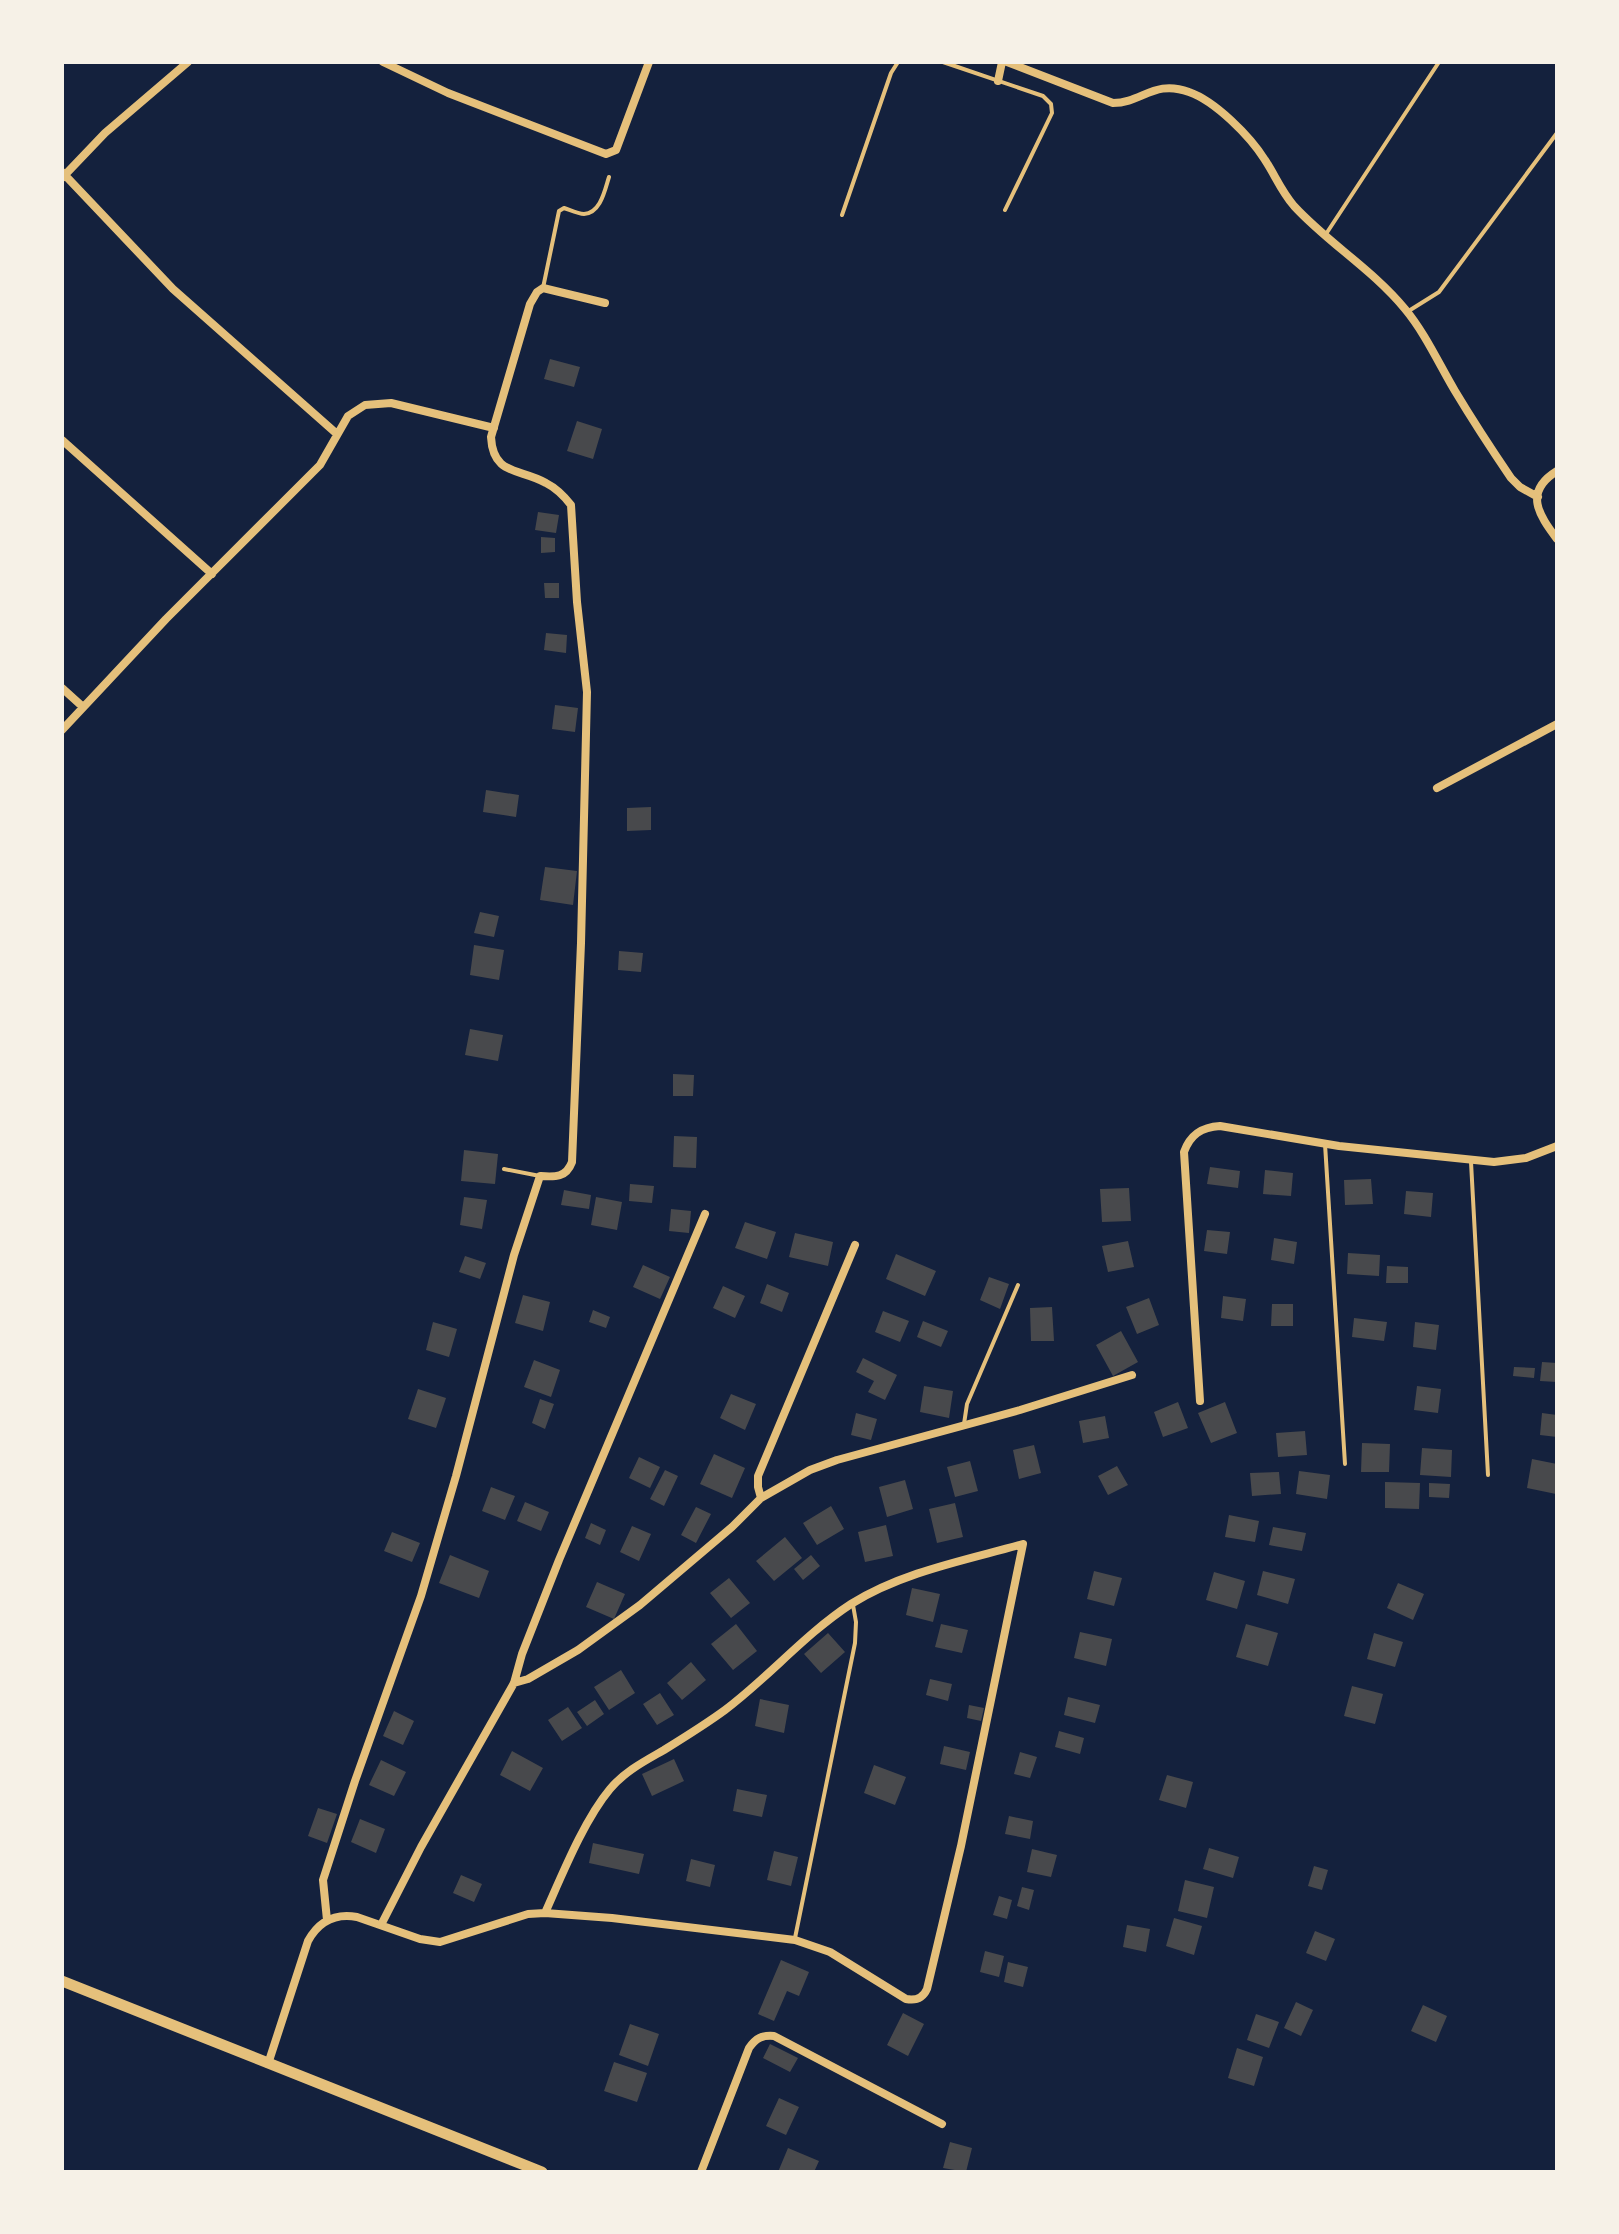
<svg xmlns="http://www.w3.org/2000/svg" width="1619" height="2234" font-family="Figtree,sans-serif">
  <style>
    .building { fill: #48494c }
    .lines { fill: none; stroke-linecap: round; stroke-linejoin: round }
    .service { stroke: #e5c07b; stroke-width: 4 }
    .minor { stroke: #e5c07b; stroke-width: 8 }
    .tertiary { stroke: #e5c07b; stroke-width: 11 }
  </style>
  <rect width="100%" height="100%" fill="#14213d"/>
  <!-- building -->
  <path class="building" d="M 550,359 L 580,367 L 574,387 L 544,379 Z
    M 577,421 L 602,429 L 593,459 L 567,451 Z
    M 538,512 L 559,515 L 556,533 L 535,530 Z
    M 541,537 L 555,538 L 555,552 L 541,553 Z
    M 544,583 L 559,583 L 559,598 L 545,598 Z
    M 546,633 L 567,635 L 566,653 L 544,650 Z
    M 555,705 L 578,708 L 575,732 L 552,729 Z
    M 486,790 L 519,795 L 516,817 L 483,812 Z
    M 651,807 L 651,830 L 627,831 L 627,808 Z
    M 545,867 L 577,871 L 573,905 L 540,900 Z
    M 480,912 L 499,916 L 494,937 L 474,933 Z
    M 474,945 L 504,950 L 499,980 L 470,975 Z
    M 619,951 L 643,953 L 641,972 L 618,970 Z
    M 470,1029 L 503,1035 L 498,1061 L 465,1055 Z
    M 673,1074 L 694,1075 L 693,1096 L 673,1096 Z
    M 674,1136 L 697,1137 L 696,1168 L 673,1167 Z
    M 464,1150 L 498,1154 L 495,1184 L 461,1181 Z
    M 1210,1167 L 1240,1171 L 1238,1188 L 1207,1184 Z
    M 1265,1170 L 1293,1173 L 1291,1196 L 1263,1194 Z
    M 1371,1179 L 1373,1204 L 1345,1205 L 1344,1180 Z
    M 630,1184 L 654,1186 L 652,1203 L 629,1201 Z
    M 1129,1188 L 1131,1221 L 1102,1222 L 1100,1189 Z
    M 564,1190 L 591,1195 L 589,1209 L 561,1205 Z
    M 1406,1191 L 1433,1193 L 1431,1217 L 1404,1214 Z
    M 464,1197 L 487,1200 L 482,1229 L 460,1225 Z
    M 596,1197 L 622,1202 L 617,1230 L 591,1225 Z
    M 671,1209 L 691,1211 L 689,1233 L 669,1231 Z
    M 745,1222 L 776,1232 L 767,1259 L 735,1248 Z
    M 1207,1230 L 1230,1232 L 1227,1254 L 1204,1251 Z
    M 795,1233 L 833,1242 L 828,1266 L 789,1257 Z
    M 1274,1238 L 1297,1242 L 1294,1264 L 1271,1260 Z
    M 1128,1241 L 1134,1267 L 1108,1272 L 1102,1246 Z
    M 1348,1253 L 1380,1255 L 1379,1276 L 1347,1274 Z
    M 896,1254 L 936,1271 L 925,1296 L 886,1279 Z
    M 465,1256 L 486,1263 L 480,1279 L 459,1272 Z
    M 643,1265 L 670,1277 L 660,1299 L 633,1287 Z
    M 1387,1266 L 1408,1267 L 1408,1283 L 1386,1283 Z
    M 989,1277 L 1009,1284 L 1000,1309 L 980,1300 Z
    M 767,1284 L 789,1293 L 782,1312 L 760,1303 Z
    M 723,1286 L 745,1296 L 735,1318 L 713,1308 Z
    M 523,1295 L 550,1302 L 543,1331 L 515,1323 Z
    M 1223,1296 L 1246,1299 L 1243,1321 L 1221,1318 Z
    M 1149,1298 L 1159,1325 L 1137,1334 L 1126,1307 Z
    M 1272,1304 L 1293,1304 L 1293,1326 L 1271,1326 Z
    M 1052,1307 L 1054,1341 L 1031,1341 L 1030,1308 Z
    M 593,1310 L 610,1317 L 606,1328 L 589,1322 Z
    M 883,1311 L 909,1321 L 900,1342 L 875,1332 Z
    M 1354,1318 L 1387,1322 L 1384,1341 L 1352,1337 Z
    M 923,1321 L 948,1331 L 941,1347 L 917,1337 Z
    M 433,1322 L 457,1329 L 449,1357 L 426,1350 Z
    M 1415,1322 L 1439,1325 L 1436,1350 L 1413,1347 Z
    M 1121,1331 L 1138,1362 L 1113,1376 L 1096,1345 Z
    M 863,1358 L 897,1375 L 885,1400 L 868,1392 L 874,1381 L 856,1372 Z
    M 534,1360 L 560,1370 L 551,1397 L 524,1387 Z
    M 1542,1362 L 1557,1363 L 1557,1382 L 1540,1381 Z
    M 1514,1367 L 1535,1368 L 1534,1378 L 1513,1376 Z
    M 924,1386 L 953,1391 L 949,1418 L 920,1412 Z
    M 1417,1386 L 1441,1389 L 1438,1413 L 1414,1410 Z
    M 418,1389 L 446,1398 L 436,1428 L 408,1419 Z
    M 731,1394 L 756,1404 L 745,1430 L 720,1418 Z
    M 540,1399 L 554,1404 L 545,1429 L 532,1423 Z
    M 1178,1402 L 1188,1428 L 1163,1437 L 1154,1412 Z
    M 1225,1402 L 1237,1433 L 1211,1443 L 1198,1413 Z
    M 856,1413 L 877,1419 L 871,1440 L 851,1435 Z
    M 1542,1413 L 1557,1415 L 1557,1437 L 1540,1435 Z
    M 1105,1416 L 1109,1438 L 1083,1443 L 1079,1421 Z
    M 1305,1431 L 1307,1455 L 1278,1457 L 1276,1433 Z
    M 1362,1443 L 1390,1444 L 1389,1472 L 1361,1472 Z
    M 1034,1445 L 1041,1473 L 1019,1479 L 1013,1450 Z
    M 1422,1448 L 1452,1450 L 1451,1477 L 1420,1475 Z
    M 714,1454 L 745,1468 L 732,1498 L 700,1484 Z
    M 639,1457 L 660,1467 L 650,1488 L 629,1478 Z
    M 1532,1459 L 1557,1464 L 1556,1494 L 1527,1488 Z
    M 970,1461 L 978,1491 L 955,1497 L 947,1467 Z
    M 1117,1466 L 1128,1485 L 1108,1495 L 1098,1476 Z
    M 665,1470 L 678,1476 L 664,1506 L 650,1499 Z
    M 1299,1471 L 1330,1475 L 1327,1499 L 1296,1494 Z
    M 1279,1472 L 1281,1494 L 1252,1496 L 1250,1473 Z
    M 905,1480 L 913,1509 L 887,1517 L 879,1487 Z
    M 1385,1482 L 1420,1483 L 1419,1509 L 1385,1508 Z
    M 1429,1483 L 1450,1484 L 1449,1498 L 1429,1497 Z
    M 491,1487 L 515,1496 L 505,1520 L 482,1511 Z
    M 525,1502 L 549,1512 L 541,1531 L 517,1521 Z
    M 955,1503 L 963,1537 L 937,1543 L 929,1509 Z
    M 831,1506 L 844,1529 L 817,1545 L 803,1523 Z
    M 696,1507 L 711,1514 L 696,1543 L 681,1535 Z
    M 1229,1515 L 1259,1521 L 1255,1542 L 1225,1537 Z
    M 591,1523 L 606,1530 L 600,1545 L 585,1538 Z
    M 886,1525 L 893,1556 L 865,1562 L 858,1532 Z
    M 632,1526 L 651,1534 L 639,1561 L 620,1552 Z
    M 1273,1527 L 1306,1533 L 1302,1551 L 1269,1545 Z
    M 392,1532 L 420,1543 L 412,1562 L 384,1551 Z
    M 785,1537 L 802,1558 L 774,1581 L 756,1561 Z
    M 450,1555 L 489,1571 L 479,1598 L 439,1583 Z
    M 811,1555 L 820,1566 L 803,1580 L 794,1569 Z
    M 1094,1571 L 1122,1578 L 1114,1606 L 1087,1599 Z
    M 1263,1571 L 1295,1579 L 1288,1604 L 1257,1595 Z
    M 1214,1572 L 1245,1581 L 1237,1609 L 1206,1600 Z
    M 729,1578 L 750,1603 L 731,1618 L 710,1593 Z
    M 597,1582 L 625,1594 L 614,1619 L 586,1607 Z
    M 1398,1583 L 1424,1594 L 1413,1620 L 1387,1608 Z
    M 912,1588 L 940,1594 L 933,1622 L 906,1615 Z
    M 736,1624 L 757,1651 L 733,1670 L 711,1644 Z
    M 941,1624 L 968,1630 L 962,1653 L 935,1647 Z
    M 1246,1624 L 1278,1633 L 1268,1666 L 1236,1657 Z
    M 1080,1632 L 1112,1639 L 1106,1666 L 1074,1658 Z
    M 828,1633 L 845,1652 L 821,1673 L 804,1654 Z
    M 1374,1633 L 1403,1642 L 1395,1667 L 1367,1659 Z
    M 691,1662 L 706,1680 L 682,1700 L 667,1683 Z
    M 621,1670 L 635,1693 L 609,1710 L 594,1687 Z
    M 930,1679 L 952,1684 L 948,1701 L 926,1695 Z
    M 1352,1686 L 1383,1694 L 1375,1724 L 1344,1716 Z
    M 660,1693 L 674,1715 L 657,1725 L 643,1704 Z
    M 1068,1697 L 1100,1705 L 1095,1723 L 1064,1715 Z
    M 760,1699 L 789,1705 L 784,1733 L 755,1726 Z
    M 595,1700 L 604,1714 L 587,1726 L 577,1712 Z
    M 969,1705 L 984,1708 L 981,1721 L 967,1718 Z
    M 568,1707 L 582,1728 L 562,1741 L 548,1720 Z
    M 394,1711 L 414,1721 L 403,1745 L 383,1736 Z
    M 1059,1731 L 1084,1738 L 1080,1754 L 1055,1747 Z
    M 944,1746 L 970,1752 L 966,1770 L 940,1764 Z
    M 512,1751 L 543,1768 L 530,1791 L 500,1775 Z
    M 1020,1752 L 1037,1757 L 1030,1778 L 1014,1774 Z
    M 674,1759 L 684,1781 L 652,1796 L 642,1774 Z
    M 381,1760 L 406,1772 L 394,1796 L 369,1785 Z
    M 874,1765 L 906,1777 L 895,1805 L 864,1793 Z
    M 1167,1775 L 1193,1782 L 1186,1808 L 1159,1800 Z
    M 737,1789 L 767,1795 L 762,1817 L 733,1811 Z
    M 318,1808 L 337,1814 L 327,1843 L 308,1836 Z
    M 1009,1816 L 1033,1821 L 1030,1839 L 1005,1834 Z
    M 360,1819 L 385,1829 L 376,1853 L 351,1842 Z
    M 593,1843 L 644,1854 L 639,1874 L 589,1863 Z
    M 1209,1848 L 1239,1857 L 1233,1878 L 1203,1869 Z
    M 1032,1849 L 1057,1855 L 1051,1877 L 1027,1872 Z
    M 774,1851 L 798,1857 L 791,1886 L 767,1880 Z
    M 691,1859 L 715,1865 L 710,1887 L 686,1881 Z
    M 1314,1866 L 1328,1870 L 1322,1890 L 1308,1886 Z
    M 461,1875 L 482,1884 L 474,1902 L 453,1893 Z
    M 1185,1880 L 1214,1887 L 1207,1918 L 1178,1911 Z
    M 1022,1887 L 1034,1890 L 1029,1910 L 1017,1906 Z
    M 999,1896 L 1012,1900 L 1007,1919 L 993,1915 Z
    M 1174,1918 L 1202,1926 L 1194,1955 L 1166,1946 Z
    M 1127,1925 L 1150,1929 L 1146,1952 L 1123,1947 Z
    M 1315,1931 L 1335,1939 L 1326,1961 L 1306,1953 Z
    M 985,1951 L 1004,1956 L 999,1977 L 980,1972 Z
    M 781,1960 L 809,1972 L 799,1996 L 787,1991 L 774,2021 L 758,2014 Z
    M 1008,1962 L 1028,1967 L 1023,1987 L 1004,1982 Z
    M 1296,2002 L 1313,2010 L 1301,2036 L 1284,2028 Z
    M 1423,2005 L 1447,2016 L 1436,2042 L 1411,2031 Z
    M 903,2013 L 924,2024 L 908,2056 L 887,2045 Z
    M 1256,2014 L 1279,2022 L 1269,2048 L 1247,2040 Z
    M 630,2024 L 659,2034 L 648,2066 L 619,2055 Z
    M 770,2044 L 798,2058 L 790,2072 L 763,2058 Z
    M 1237,2048 L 1263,2057 L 1254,2086 L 1228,2078 Z
    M 614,2062 L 647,2073 L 637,2102 L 604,2091 Z
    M 779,2098 L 799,2107 L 786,2135 L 766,2126 Z
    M 950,2142 L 972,2148 L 966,2172 L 943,2168 Z
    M 788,2148 L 819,2161 L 814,2172 L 778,2172 Z"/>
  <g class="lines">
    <!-- service -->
    <path class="service" d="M 943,62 L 1043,96 L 1051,104 L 1052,113 L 1005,210
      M 842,215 L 891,73 L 898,62
      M 1326,234 L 1439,62
      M 543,288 L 559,211 L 564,208 C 570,210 578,214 584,214 C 601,213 605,189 609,177
      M 1407,312 L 1439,292 L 1557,133
      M 1325,1144 L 1345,1464
      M 1471,1162 L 1488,1475
      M 504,1169 L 540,1176
      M 964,1424 L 967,1404 L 1018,1285
      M 795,1938 L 855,1643 L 856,1622 L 853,1605"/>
    <!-- minor -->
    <path class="minor" d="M 383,62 L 448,93 L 606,154 L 616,150 L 649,62
      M 1007,62 L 1113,103 C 1142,103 1154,79 1189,92 C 1215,101 1250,136 1265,160 C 1275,175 1281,191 1294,206 C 1328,243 1372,269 1405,309 C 1425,333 1439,364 1455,391 C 1473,421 1492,450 1511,478 L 1520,487 L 1538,497
      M 998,81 L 1002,62
      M 62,172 L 173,289 L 337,434
      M 62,178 L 105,133 L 188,62
      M 62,440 L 212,574
      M 1557,471 C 1523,492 1539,515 1557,539
      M 62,688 L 83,707
      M 62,730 L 166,619 L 320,465 L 348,416 L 365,405 L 391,403 L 494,428
      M 1437,788 L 1557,724
      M 1200,1401 L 1184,1152 C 1190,1135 1201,1127 1220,1126 L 1339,1146 L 1494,1162 L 1526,1158 L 1557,1146
      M 761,1498 L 758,1487 L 758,1476 L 855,1245
      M 514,1683 L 528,1679 L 578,1650 L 640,1605 L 732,1527 L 761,1498 L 810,1470 L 837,1460 L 1020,1410 L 1132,1375
      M 327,1920 L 323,1880 L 355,1781 L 421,1596 L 456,1476 L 514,1255 L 540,1176 C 555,1177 566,1178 572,1162 L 581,943 L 587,692 L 577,602 L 571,505 C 564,496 556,488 546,483 C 520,468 493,476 491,437 L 530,304 L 537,292 L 543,288 L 605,303
      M 381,1925 L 421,1847 L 514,1683 L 522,1654 L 559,1560 L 705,1214
      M 268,2064 L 308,1941 C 319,1921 335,1913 357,1917 L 420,1939 L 440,1942 L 528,1914 L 545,1913 L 612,1918 L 795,1940 L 830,1952 L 906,1999 C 916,2001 923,1998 927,1989 L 961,1846 L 1023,1544 C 966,1560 902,1572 851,1604 C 805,1634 769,1677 725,1710 C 706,1724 685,1737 664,1750 C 645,1761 625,1771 610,1789 C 584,1820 562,1875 545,1913
      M 701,2172 L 749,2048 C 756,2038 762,2035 774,2036 L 942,2124"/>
    <!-- tertiary -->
    <path class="tertiary" d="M 62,1981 L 542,2172"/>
  </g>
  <!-- border -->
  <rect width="1619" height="2234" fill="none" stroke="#f6f1e7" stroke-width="128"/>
</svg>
